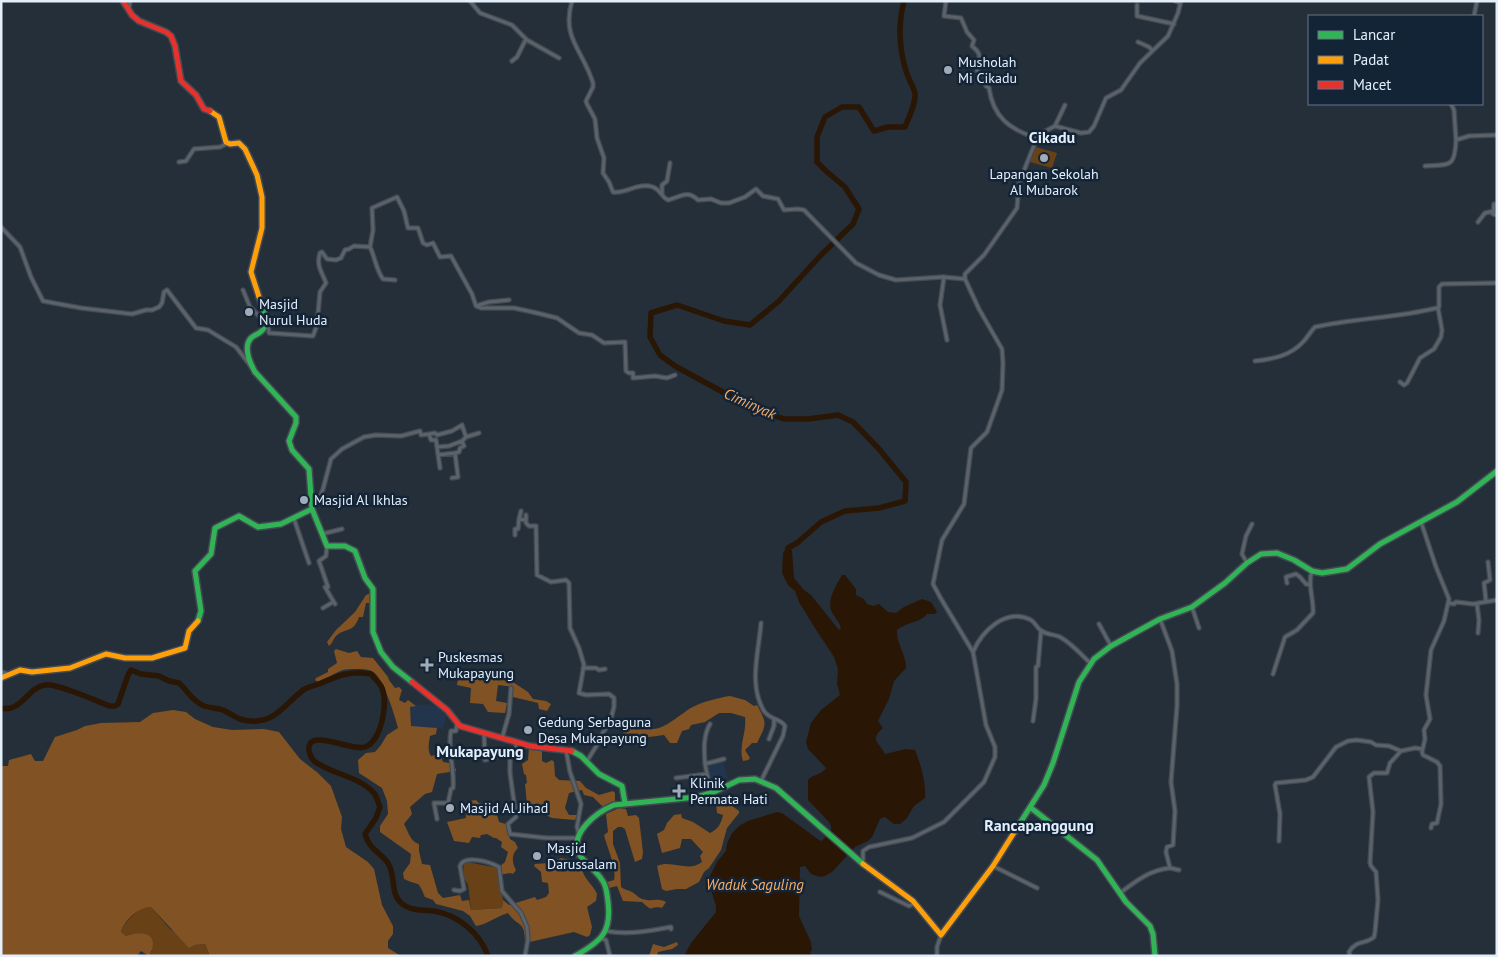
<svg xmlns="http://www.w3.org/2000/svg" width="1498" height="957" font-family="'PT Sans',sans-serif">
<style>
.built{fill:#22354c}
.green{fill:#684117}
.forest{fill:#815223}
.water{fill:#2a1605}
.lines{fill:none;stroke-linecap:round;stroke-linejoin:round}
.river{stroke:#2a1605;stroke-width:5.5}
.street-casing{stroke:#424a53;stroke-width:5.5}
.fast-casing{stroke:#424a53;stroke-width:8}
.slow-casing{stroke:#424a53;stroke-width:8}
.jam-casing{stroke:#424a53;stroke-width:8}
.street{stroke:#5b626a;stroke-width:3}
.fast{stroke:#30b455;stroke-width:5}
.slow{stroke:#ff9f0a;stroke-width:5}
.jam{stroke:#e5322d;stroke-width:5}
.poi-dot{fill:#a1acb8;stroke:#142437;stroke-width:2}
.labels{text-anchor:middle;stroke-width:5;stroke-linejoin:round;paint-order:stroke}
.poi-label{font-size:14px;fill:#e4effc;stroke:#142437;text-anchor:start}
.water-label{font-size:15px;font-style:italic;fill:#f8ad66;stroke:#142437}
.quarter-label{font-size:16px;font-weight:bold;fill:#e4effc;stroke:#142437}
</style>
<rect width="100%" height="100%" fill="#252f39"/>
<path class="built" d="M427 704 441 708 447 712 443 729 411 726 410 706Z
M723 761 728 779 712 784 707 766Z"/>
<path class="green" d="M1036 147 1057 153 1052 168 1030 162Z
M467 862 498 868 503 900 502 908 471 910 468 884C463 879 463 869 464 863Z
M145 906 151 907 170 929 194 945 205 944 210 956H149L152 951 131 934 126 936 121 932C124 923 136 911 145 906Z"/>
<path class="forest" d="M369 594 371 595V603H366L363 617H359C353 634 346 627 336 636 333 639 333 643 329 646L327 642 336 630 355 612 366 595Z
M336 649 349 653 357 651 361 657 373 658 388 677 389 680 395 688 399 687 402 690 399 700 405 703 408 700 416 706 410 707 411 726 437 728 436 734 430 736C429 742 427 750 431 756L440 754 443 762 449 763 456 769V771L437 774 432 792 425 794 410 807 412 814 404 824C409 833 410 841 419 844V851L422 864 430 865 438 893 443 898 460 895 462 901 469 900 471 910 502 908 503 900 509 905 535 897 537 900 546 897 549 893 548 883 542 882 541 872 534 866 535 864 550 863 561 858 580 862 582 865C581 877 593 884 597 894L596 901 587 907 592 927 590 935 587 937 574 932 525 943C525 919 518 928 508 913 497 916 486 925 476 926L470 916 463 911 436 904 433 900 425 897C417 878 420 887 404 879L403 873 410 863 411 854 380 832V826L388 814 387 801 382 788 359 773 358 760 366 753 375 752 381 745 387 735 398 728C395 716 383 677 373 672 368 668 349 669 343 670 334 673 327 679 319 682L315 680 316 678 328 672V669L337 663 334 651Z
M461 669 479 677 493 673 507 678 528 692 533 699 546 701 551 704 547 711 539 709 538 703 513 697V687L498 685 496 701 507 703 505 713 488 712 483 704 470 703 471 688 457 685 458 678 461 675Z
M730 696 745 700 754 706 757 705C768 725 766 724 757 743H752L745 750 750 758 748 760 743 761C738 747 747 732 745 717L731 713H719L705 722 691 725 689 729 682 731 677 743H670L664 735 649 737 641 736 638 746 622 740 625 725C634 723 647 732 659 728 670 724 680 715 689 709 701 702 717 698 730 696Z
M173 710 186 712 195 719 213 727 232 730 264 729 279 732 300 759 318 773 331 786 342 817 341 829 346 847 368 862 374 869 382 905 393 926V934L388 941V948L401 956H210L205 944 194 945 189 948 151 907C139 906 124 921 121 932L126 936C144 929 161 935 149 956L141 951 137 956H1V766H8L9 760 31 754 35 761H43L55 737 77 730 85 726 101 723 140 722 153 713Z
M529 748 542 750V761L546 763 552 760 554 762 555 776 559 780 580 781 586 788 599 795 613 791 615 793V801L603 807 593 797 584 795 582 790 569 793 565 808 569 815H577L575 820 552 818 542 813 540 805 517 809 516 804H522L524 806 527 804 525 784 527 783 526 775 524 774 522 764 528 760Z
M476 800 479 803 484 804 487 812 497 815 499 822 506 824 510 839 515 842 518 848C511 854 512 863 516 870L513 874 510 873 499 875 498 868 505 862 508 852 501 847 502 842 496 838H494L487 834 481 835 480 838 472 837 469 843 454 841 447 822 466 818V803L469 801Z
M717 801 728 803 739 811V813L727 828 721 850 709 868 704 872 699 882 686 889H677L666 891 662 889 657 866C672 859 688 873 702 862L700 856 703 852 691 839H682L680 848 662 853 657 834 664 830 667 823 674 815 681 814 682 818 693 822 710 833C718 829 721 824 723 815L717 813 716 803Z
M619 808 626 809 628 816 636 815 639 818 643 852 642 859 635 862 625 829 622 827H618L613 831V844L620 863 621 887C625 890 628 890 632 892 638 896 639 899 647 900 655 901 658 898 666 902L662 908C648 905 655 914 642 902L623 901 617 886 609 888 607 882 614 880C617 868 607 848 604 835L608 832 606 814Z
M677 942 678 945 672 949 658 952 657 956H649L653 944 664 947Z"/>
<path class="water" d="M788 547 792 551 794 578 804 590 811 595 839 630 841 628C839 621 833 616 831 610 827 599 837 584 842 575H845L856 589V595L864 599 867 604 873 606 879 604 888 612 896 613 904 607 922 599 931 602 937 612 935 614H927C920 623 906 622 897 630 896 643 906 654 906 668L894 681 889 699 878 721 883 728C869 740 879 742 885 754L906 749 915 750C921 765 926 782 925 798L914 806 907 818 900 824H894L885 817 880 819 872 837 868 841 855 847 832 872 825 876 820 877 811 874 805 866 800 867 799 916 811 942 812 950 810 952 812 956H684L691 943 716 912V906L708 880 717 862 726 851 727 843 732 833 739 826 748 821 777 812 782 813 819 840 822 841 831 831V826L829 822 808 800V780C813 774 822 775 826 768L808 749 806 742 811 723 821 710 840 695 837 684 838 669 834 657 813 625 799 602 795 591 788 585 782 573 783 553Z"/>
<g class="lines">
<path class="river" d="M787 554 788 548 797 543 821 522 845 511 879 508 905 501 906 482 879 449 853 422 838 415 808 419H784L752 408 675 366 660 355 650 337 651 313 677 305 724 321 750 325 779 301 821 255 853 224 859 209 845 187 826 171 817 162V137L825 117 842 107H859L874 131 888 127H905C909 117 916 104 915 93 913 86 908 78 906 71 899 48 898 24 904 1
M1 708C21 713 28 687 45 685 57 683 96 701 110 706H115L118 704 128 675 131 670 141 674 159 676 169 681 179 683C188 691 192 701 204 706 210 708 217 708 223 710 233 715 239 721 251 721 275 723 285 704 302 691 306 687 313 686 319 684 339 675 349 671 371 674 374 678 378 681 381 686 389 700 382 741 365 747 352 752 306 726 309 751 310 755 313 761 317 763 335 775 358 776 374 793 377 797 378 802 380 807L376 818 365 834C369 849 380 852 388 863 396 875 390 893 401 903 410 911 423 910 434 911 458 915 480 933 488 956"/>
<defs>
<path id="street" d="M470 1 480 13 512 25 527 40 559 58
M572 1C561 38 583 50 593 83V87L586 101 587 104 595 119 597 138 604 158 603 173 609 182 613 192C626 194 638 182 653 187 661 190 661 197 668 200 681 197 687 189 698 200L711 199 721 203H729L745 197 756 189 763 196 778 199 784 210 798 209 804 210 856 263 879 275 896 280 943 277 965 279
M946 1 944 16 961 18 967 32 974 40 972 46C983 55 979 58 977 71L985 76 986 86 989 88C993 117 1010 130 1037 138
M1175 1 1180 3
M1137 5V16L1174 24
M129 10 130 1
M1474 16 1477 1
M1138 42 1149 47 1152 50
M512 61 517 57 526 39
M1451 104 1454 110 1456 140
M1055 126 1065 105
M179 162 186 161 194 149 220 147 228 143
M1425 166C1449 164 1455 169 1456 140L1469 136 1497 135
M662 194V185L667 181 670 163
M1494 204 1493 214 1497 215
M1478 222 1485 213 1494 211
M1 227 20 247 31 277 43 301 81 308 132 314 146 310H152L159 307 162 303 164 292 167 290 196 328 208 330 236 347 253 369
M370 247C375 257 376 270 383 279L395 280
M944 277 940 305 947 340
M243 290 250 307 268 325 269 333 313 336 317 325 320 292 326 283C322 272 316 266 320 253L322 252 327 259 336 260 341 258 345 250 349 249 354 246 370 247 373 230 372 208 397 197 404 211 408 228H418L423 243 427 245 433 243 440 257 451 256 472 294 476 306 481 308H514L537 313 557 318 579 333 592 335 604 343 625 342 626 371 629 373H633V378L655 376 667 378 675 375
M476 306 489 302 509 300
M1255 361C1273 359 1290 356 1303 342 1307 338 1310 332 1315 327 1355 318 1396 318 1437 308L1439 307V287L1442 284 1497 283
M1400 382 1404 385 1407 383 1420 358 1434 349 1441 337 1442 330 1438 308
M429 434 435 433 437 435 452 431 462 425
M466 437 479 433
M437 447 449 446 462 441
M455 453 459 452 460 448 464 446 462 441 466 437 462 425
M438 455 455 453 458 477 452 478
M311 500 319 499 323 489 331 459 342 449 364 437 376 435 401 436 420 431 421 435 429 434 431 440H436L440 468
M526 515V523L529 526H536L537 575 551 582 566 580 569 583 570 628 579 648 584 665 579 693 586 695 609 694 614 698V707L610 722 602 734 597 745 587 761
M294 519 309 563
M519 519 521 511
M1421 522 1436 567 1449 599 1444 621 1431 650 1426 695 1430 719 1424 730 1425 739 1422 752 1423 755 1437 762 1440 766 1441 804 1437 823 1432 824 1431 828
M322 534 342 529
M515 535V529H518L519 519 525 520
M327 546 326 556 319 561 328 587H325L335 604
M1247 563 1242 554 1246 536 1252 524
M1287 583 1286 577 1296 574 1300 577 1306 584 1310 585
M1486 601 1484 583 1490 580 1488 562
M1449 603 1454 604 1456 602 1473 604 1497 600
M1477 604 1479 620 1478 633
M1192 607 1199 628
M323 608 333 602
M761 623C759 651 748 685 764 711 770 720 780 718 785 726L783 736 762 779
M1099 624 1111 646
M973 652C982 631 1006 607 1031 620 1036 623 1037 629 1042 631 1047 635 1054 634 1060 637 1071 643 1081 654 1090 663
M583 668H596L599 670 605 669
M1 672 9 674
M1273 674 1285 637 1297 630 1313 613C1314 599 1307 584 1312 571
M1033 721 1036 699V667L1038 666 1041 631
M484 734 485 760 510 753
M502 738 509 714 511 688
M769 739 774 726V719
M516 742V751L510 753V773L516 817 508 824 510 834 547 838H578
M566 750 570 772 581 804 577 827 579 834
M705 764C704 750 703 736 710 724
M676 778 707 774
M711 793 705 764 724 759
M437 819 434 803H448L451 789 453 788C455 770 447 749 451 731H456L457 723
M1279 841 1280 814 1275 785 1276 783 1306 780 1313 777 1336 747 1348 741 1357 740 1371 742 1376 745 1389 746 1401 751
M861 863 863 860V851L869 847 912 838 944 822 984 782 995 757V747L986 725 973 652 940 597 933 584 942 540 964 504 971 448 987 432 1002 390 1003 363 1002 349 979 309 965 279V274L984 255 1017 208 1019 183 1037 138 1042 133 1055 126 1081 133 1089 132 1094 126 1106 98 1121 90 1140 63 1168 36 1178 13 1181 1
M993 866 1037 888
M1170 868 1179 870
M454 890 460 891 464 889 460 866C464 854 490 862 499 867L502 891 521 913 527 927 528 939 525 956
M880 892 909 906 915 903
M1120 893C1136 881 1150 870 1170 868L1166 852 1167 847 1173 845 1175 811 1171 782 1177 706V684L1172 651 1160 619
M606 931C628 935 650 931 671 927V929
M602 939 606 940 610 956
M937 956V947L941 935
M1350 956 1349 952C1357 939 1365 945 1374 937L1375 932 1378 900 1376 872 1371 866 1370 863 1373 812 1369 777 1374 773H1387L1390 763 1401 751 1415 748 1422 749"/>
<path id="fast" d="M259 297C262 306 268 319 264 328 261 334 255 334 251 338 243 347 250 363 255 372L296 417V423L289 441 292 450 309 469 312 509 327 546H345L355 551 365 578 373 589V632L381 652 393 667 412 682
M198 621 201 611 195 571 211 554 215 528 239 516 258 527 281 524 312 509
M572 751 581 756 599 774 622 786 625 803
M1030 807 1097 860 1126 902 1150 926 1153 934 1155 956
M1015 831 1044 785 1053 763 1079 682 1094 659 1111 646 1160 619 1192 607 1225 583 1247 563 1261 554 1277 553 1294 560 1312 571 1322 573 1347 569 1380 544 1457 502 1497 471
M575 956C600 942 612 933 608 902 607 895 607 886 602 880 596 870 585 864 579 854 569 833 597 812 614 805L697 797 714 792 739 780 755 779 776 788 863 864"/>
<path id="slow" d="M210 111 219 117 226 142 230 144 239 143 245 149 257 175 262 197V228L251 272 259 297
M1 678 20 670 32 672 70 668 106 654 125 658H152L185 648 189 631 198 621
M863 864 913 901 941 935 993 866 1015 831"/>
<path id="jam" d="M123 1 132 15 139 21 166 32 171 36 175 46 181 81 196 95 204 109 210 111
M412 682 447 710 460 726 530 746 572 751"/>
</defs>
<use href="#street" class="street-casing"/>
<use href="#fast" class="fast-casing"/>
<use href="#slow" class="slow-casing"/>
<use href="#jam" class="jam-casing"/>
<use href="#street" class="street"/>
<use href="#fast" class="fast"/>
<use href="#slow" class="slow"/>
<use href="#jam" class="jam"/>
</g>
<g class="poi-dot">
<circle cx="948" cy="70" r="5"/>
<circle cx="1044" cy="158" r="5"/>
<circle cx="249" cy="312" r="5"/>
<circle cx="304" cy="500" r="5"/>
<path d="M424.5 657.5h5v5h5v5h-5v5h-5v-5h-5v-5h5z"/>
<circle cx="528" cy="730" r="5"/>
<path d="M676.5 783.5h5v5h5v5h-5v5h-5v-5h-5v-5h5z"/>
<circle cx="450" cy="808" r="5"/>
<circle cx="537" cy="856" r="5"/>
</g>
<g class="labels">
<g class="poi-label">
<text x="958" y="67">Musholah<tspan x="958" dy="16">Mi Cikadu</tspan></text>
<text x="1044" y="179" text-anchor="middle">Lapangan Sekolah<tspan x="1044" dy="16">Al Mubarok</tspan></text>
<text x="259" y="309">Masjid<tspan x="259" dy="16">Nurul Huda</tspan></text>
<text x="314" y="505">Masjid Al Ikhlas</text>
<text x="438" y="662">Puskesmas<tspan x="438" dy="16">Mukapayung</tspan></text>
<text x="538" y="727">Gedung Serbaguna<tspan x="538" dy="16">Desa Mukapayung</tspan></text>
<text x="690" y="788">Klinik<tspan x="690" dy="16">Permata Hati</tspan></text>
<text x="460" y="813">Masjid Al Jihad</text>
<text x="547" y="853">Masjid<tspan x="547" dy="16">Darussalam</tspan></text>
</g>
<g class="water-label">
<text transform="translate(750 404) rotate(24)" y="5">Ciminyak</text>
<text x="755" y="890">Waduk Saguling</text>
</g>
<g class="quarter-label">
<text x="1052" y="143">Cikadu</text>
<text x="480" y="757">Mukapayung</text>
<text x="1039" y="831">Rancapanggung</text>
</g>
</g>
<rect width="1498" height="957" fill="none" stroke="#e4effc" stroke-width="5"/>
<rect x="1308" y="15" width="175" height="90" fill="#142437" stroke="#677586"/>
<rect x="1318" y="31" width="25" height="8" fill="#30b455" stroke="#677586"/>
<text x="1353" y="40" font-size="15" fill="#e4effc">Lancar</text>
<rect x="1318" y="56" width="25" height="8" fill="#ff9f0a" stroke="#677586"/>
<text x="1353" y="65" font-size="15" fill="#e4effc">Padat</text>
<rect x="1318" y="81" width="25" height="8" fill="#e5322d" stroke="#677586"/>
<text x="1353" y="90" font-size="15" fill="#e4effc">Macet</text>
</svg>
